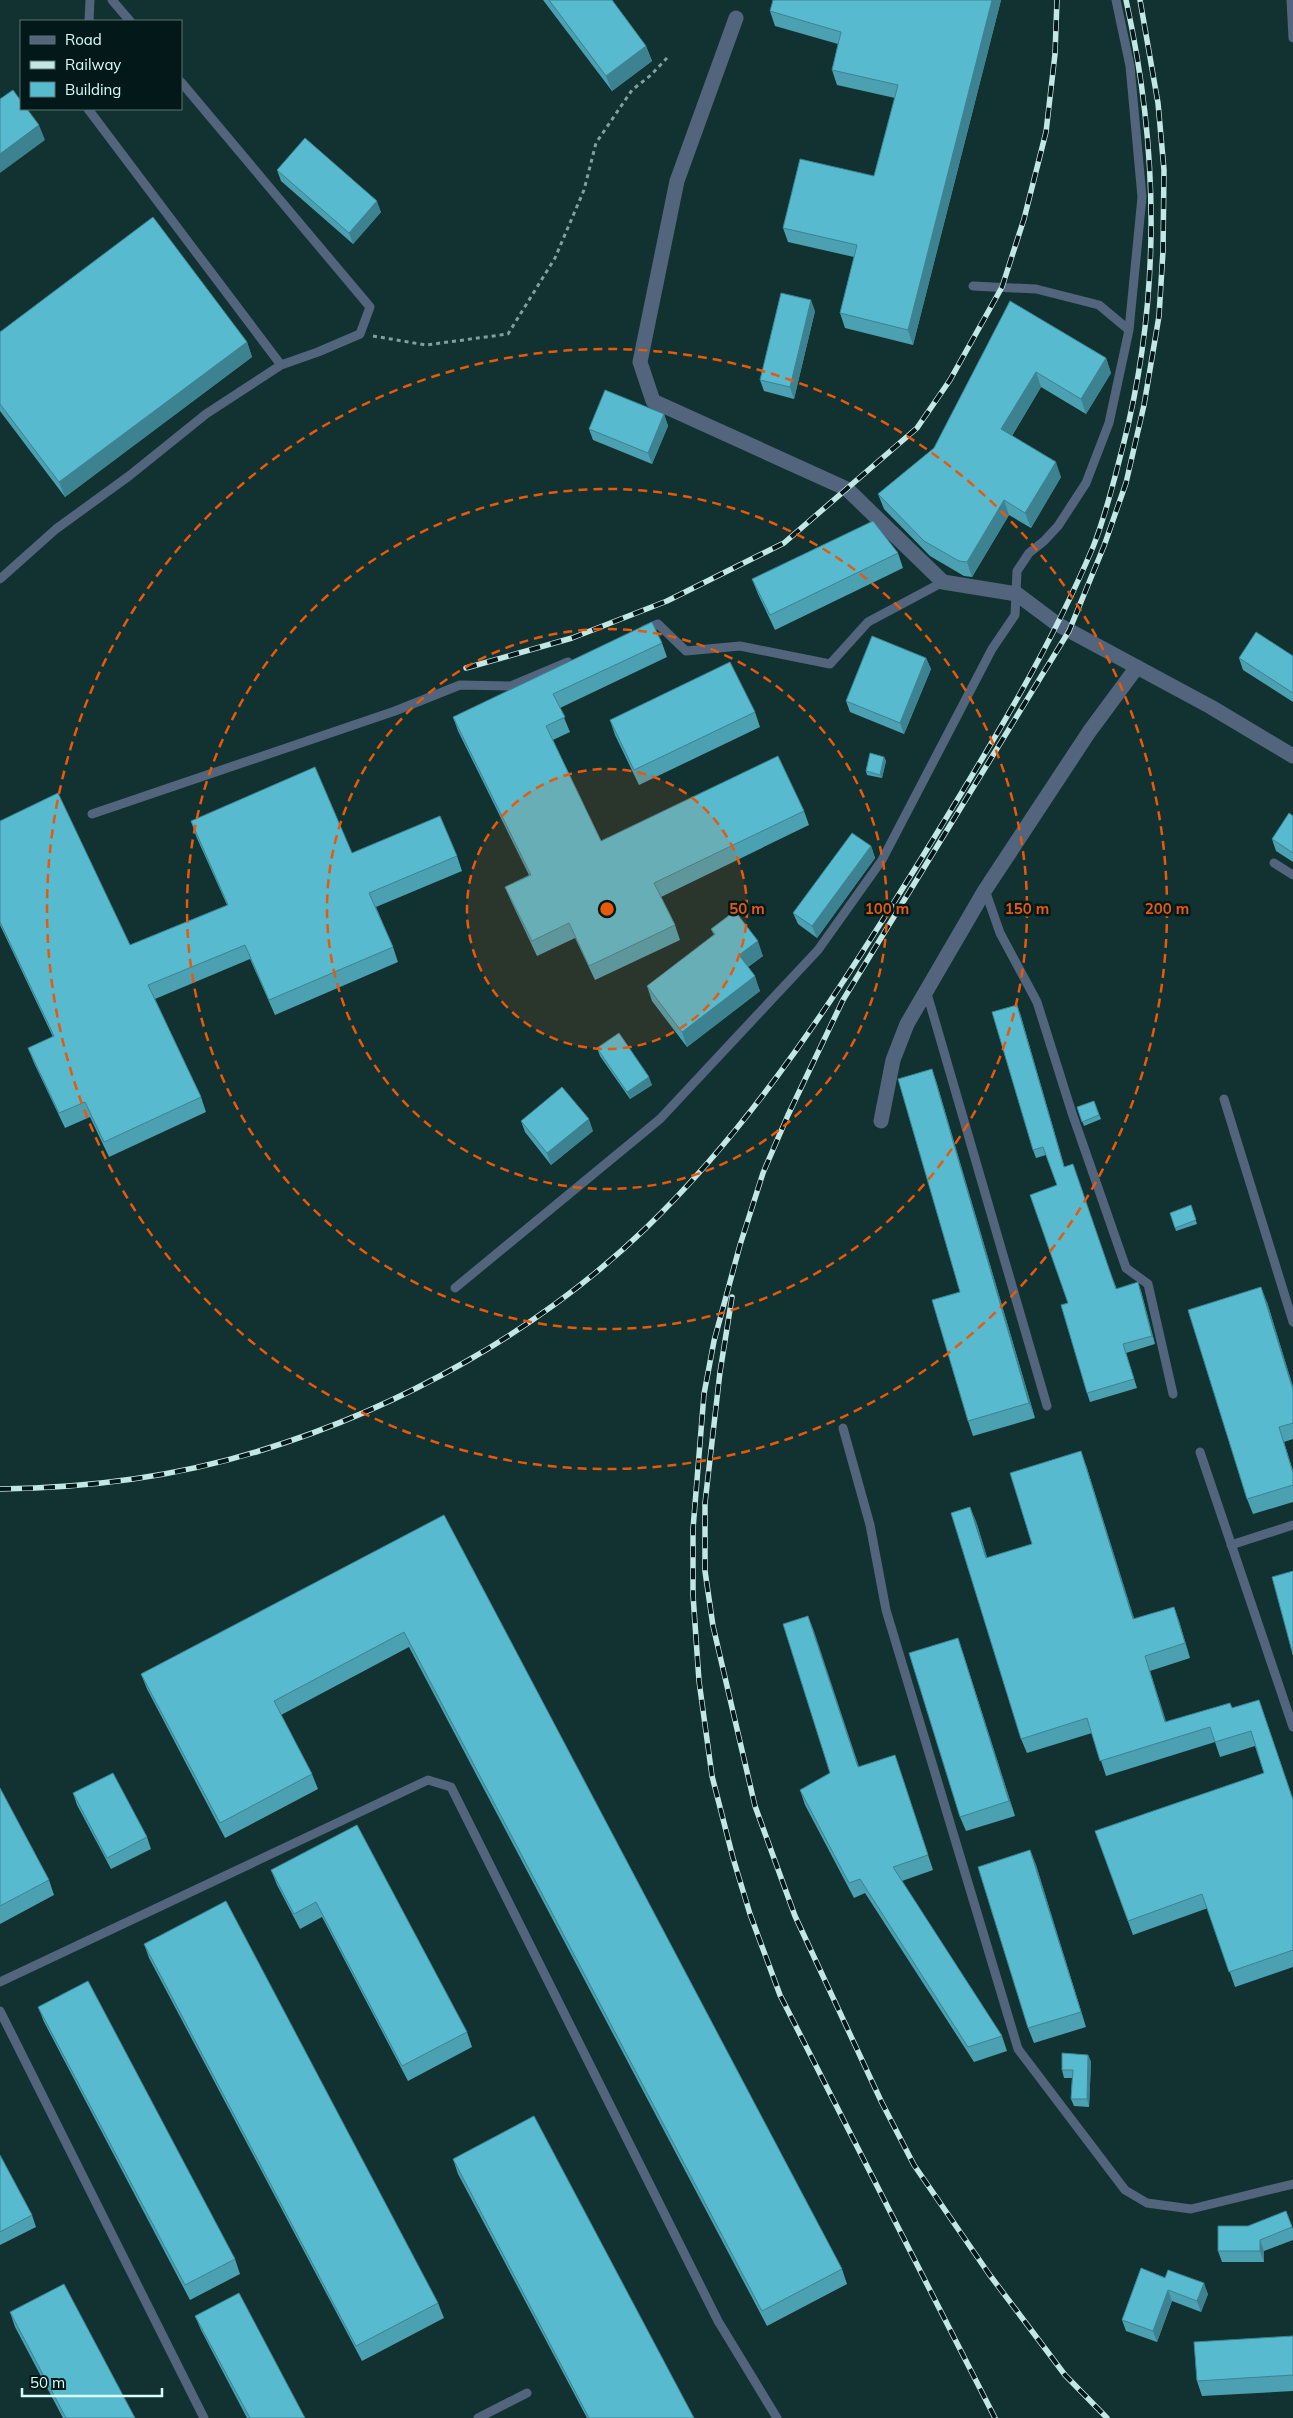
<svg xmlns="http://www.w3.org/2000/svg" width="1293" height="2418" font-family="Mulish,sans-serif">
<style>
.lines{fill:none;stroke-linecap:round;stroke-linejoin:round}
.path{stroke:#7ea1a0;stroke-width:3;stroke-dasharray:4 4;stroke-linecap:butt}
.lane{stroke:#52657c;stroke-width:9}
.street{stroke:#52657c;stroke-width:15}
.rail-casing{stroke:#c3e7e5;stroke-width:5.5}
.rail{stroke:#031818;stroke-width:4;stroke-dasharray:11;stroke-linecap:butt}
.wall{fill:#4ba0b1}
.shaded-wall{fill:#3d8290}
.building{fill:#57bace;stroke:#3d8290}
.ring{fill:none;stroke:#e8590c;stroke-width:2.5;stroke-dasharray:9 6}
.centre{fill:#e8590c;stroke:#031818;stroke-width:2.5}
.ring-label{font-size:15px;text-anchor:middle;font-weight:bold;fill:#e8590c;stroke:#031818;stroke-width:5;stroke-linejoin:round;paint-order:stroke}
</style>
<rect width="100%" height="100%" fill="#113231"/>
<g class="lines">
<path class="path" d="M373 336 426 345 508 334 555 258 584 190 596 143 632 90 651 75 667 58"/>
<path class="lane" d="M112 0 130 21
M1116 0 1130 66 1142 197 1129 330
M1291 0 1293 38
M89 21 90 0
M88 109 281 365
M0 579 56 529 129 476 206 414 281 365 318 352 360 334 370 307 181 82
M644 630 658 624 686 651 740 646 830 664 868 622 943 582
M92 814 395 711 460 685 511 686 568 662
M1274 863 1293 875
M985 890 1000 933 1037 1002 1072 1113 1126 1268 1148 1284 1173 1394
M926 990 1047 1406
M1224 1099 1293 1322
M455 1288 660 1119 818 950 882 860 992 649 1015 615 1017 571 1029 553 1044 541 1058 526 1086 483 1109 423 1129 330 1099 305 1036 289 973 286
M843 1428 870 1525 886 1610 1018 2049 1125 2190 1147 2203 1191 2209 1293 2184
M1200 1452 1293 1727
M1231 1545 1293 1525
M0 1982 428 1780 451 1787 718 2321 777 2418
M0 2011 204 2418
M478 2418 527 2393"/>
<path class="street" d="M736 18 677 181 640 362 653 401 847 489 943 582 1017 594 1057 624 1211 707 1293 756
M881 1121 893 1060 907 1024 985 890 1089 732 1137 667"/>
<defs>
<path id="rail" d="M466 668 572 638 667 601 784 543 917 428 950 380 1002 287 1024 219 1046 132 1055 54 1057 0
M732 1297 720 1372 705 1503V1571L713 1626 755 1806 795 1916 882 2103 914 2165 989 2274 1065 2375 1107 2418
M0 1489C87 1488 175 1477 259 1451 400 1408 539 1331 646 1228 757 1121 840 989 921 859 983 758 1047 656 1093 547 1106 515 1114 480 1123 446 1161 298 1159 149 1126 0
M995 2418 780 1995 750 1914 733 1858 712 1776 699 1681 693 1595V1529L704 1394 714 1341 740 1245 763 1173 788 1115 843 1000 1069 631 1104 546 1126 483 1144 405 1159 316 1163 251 1164 170 1158 103 1140 0"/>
</defs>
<use href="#rail" class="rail-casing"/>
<use href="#rail" class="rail"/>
</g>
<path class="wall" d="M543 0H612L646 46 652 61 612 91Z
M1001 0 913 345 845 328 840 313 854 257 788 242 783 228 874 176 895 98 837 85 832 70 838 44 775 26 770 11Z
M277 170 381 212 353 244 281 181Z
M1010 301 1106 358 1111 373 1086 414 1041 387 1012 436 1061 477 1031 528 1009 515 972 577 964 576 930 556 884 509 878 494 934 448Z
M815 311 794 399 764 391 760 380Z
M0 332 247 342 252 357 65 497 0 411Z
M664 414 668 426 652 464 593 440 589 429Z
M898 553 903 568 775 630 758 594 752 579Z
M662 643 667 657 560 708 570 732 553 740 601 841 804 811 809 825 661 897 675 925 680 940 595 980 575 938 537 956 511 901 505 887 529 875 458 731 453 717Z
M1293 656V702L1243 670 1239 658Z
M926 658 931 669 904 734 850 712 846 701Z
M755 712 760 727 639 785 615 735 610 720Z
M884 757 886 761 882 778 867 775 866 771Z
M1293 816V862L1276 851 1272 839Z
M0 821 130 945 227 905 196 836 191 821 352 853 457 856 462 871 376 907 393 947 398 962 275 1015 250 959 155 999 201 1097 206 1112 109 1157 90 1117 65 1128 34 1063 28 1048 53 1037 0 925Z
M871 846 875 858 817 938 798 924 793 913Z
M711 929 763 956 748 967 760 991 687 1047 652 1001 647 986 714 935Z
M1020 1013 1064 1166 1117 1289 1141 1291 1155 1344 1126 1353 1137 1388 1090 1402 1087 1393 1068 1303 1057 1185 1046 1155 1036 1158 1033 1150Z
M597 1048 652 1085 630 1099 600 1056Z
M932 1069 937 1084 1035 1418 973 1436 968 1421 960 1292Z
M1094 1101 1101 1119 1084 1126 1077 1107Z
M521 1121 593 1131 551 1165 525 1132Z
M1191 1205 1197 1224 1176 1231 1170 1213Z
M1267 1302 1293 1387V1439L1284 1442 1293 1471V1502L1253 1514 1247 1499Z
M1086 1465 1134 1619 1174 1607 1179 1621 1190 1658 1150 1671 1166 1722 1232 1708 1259 1700 1293 1799V1967L1235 1987 1208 1908 1133 1935 1095 1831 1264 1773 1255 1746 1220 1757 1215 1742 1106 1776 1092 1733 1027 1753 1021 1739 976 1521 987 1558 1032 1544Z
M444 1515 842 2269 847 2284 767 2326 409 1647 281 1715 312 1774 318 1789 225 1838 147 1689 141 1674Z
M808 1616 859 1767 900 1770 933 1870 902 1881 1002 2036 1007 2051 974 2062 865 1893 854 1898 805 1805 800 1790 830 1773Z
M963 1653 1015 1816 966 1831 960 1817Z
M0 1788 49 1880 54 1895 0 1924Z
M73 1793 147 1837 151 1849 111 1869 77 1805Z
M357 1825 467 2032 472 2047 408 2081 322 1917 300 1929 277 1885 271 1870Z
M1030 1850 1036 1865 1086 2027 1034 2043 1028 2028Z
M144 1944 438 2303 444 2318 362 2361 149 1958Z
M38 2007 235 2259 240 2274 190 2300 44 2022Z
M1088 2055 1091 2062 1089 2107 1074 2106 1071 2099 1072 2078H1064L1062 2070Z
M0 2155 32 2215 36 2227 0 2245Z
M453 2159 694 2418H587L458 2174Z
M1286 2211 1293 2229V2240L1264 2251V2262H1222L1218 2251 1248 2226Z
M1141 2268 1208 2294 1201 2312 1172 2301 1157 2342 1126 2331 1122 2320Z
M10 2312 135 2418H63L15 2327Z
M195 2316 305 2418H247L201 2330Z
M1293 2336V2391L1202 2396 1197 2381Z"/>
<path class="shaded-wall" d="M992 0H1001L913 345 908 330Z
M646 46 652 61 612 91 606 76Z
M39 125 45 140 0 173V154Z
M377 201 381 212 353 244 349 233Z
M811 300 815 311 794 399 790 387Z
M247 342 252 357 65 497 59 482Z
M1106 358 1111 373 1086 414 1081 399Z
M1036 372 1041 387 1007 444 1001 429Z
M664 414 668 426 652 464 648 453Z
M1056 462 1061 477 1031 528 1025 513Z
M1004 500 1009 515 972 577 967 562Z
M926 658 931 669 904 734 900 723Z
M884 757 886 761 882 778 880 775Z
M871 846 875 858 817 938 812 926Z
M758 941 763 956 744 970 739 955Z
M755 976 760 991 687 1047 682 1032Z
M1017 1005 1020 1013 1067 1175 1064 1167Z
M932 1069 937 1084 1035 1418 1029 1403Z
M649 1077 652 1085 630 1099 627 1092Z
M589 1119 593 1131 551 1165 547 1153Z
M1138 1282 1141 1291 1155 1344 1152 1336Z
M1261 1287 1267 1302 1293 1387V1390Z
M1279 1427 1284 1442 1293 1471V1473Z
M1081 1451 1086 1465 1139 1634 1133 1619Z
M970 1507 976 1521 992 1573 986 1558Z
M1174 1607 1179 1621 1190 1658 1185 1643Z
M808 1616 814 1631 864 1782 858 1767Z
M958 1638 963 1653 1015 1816 1009 1801Z
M1145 1656 1150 1671 1171 1737 1165 1722Z
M1030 1850 1036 1865 1086 2027 1081 2012Z
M1088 2055 1091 2062 1089 2107 1087 2099Z
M1260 2240 1264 2251V2262L1260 2251Z
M1204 2283 1208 2294 1201 2312 1197 2301Z
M1168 2290 1172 2301 1157 2342 1153 2331Z"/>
<path class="building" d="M549 0H612L646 46 606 76Z
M773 0H992L908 330 840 313 857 245 783 228 800 159 874 176 898 85 832 70 841 32 770 11Z
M13 90 21 101V109H27L39 125 0 154V99Z
M305 138 377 201 349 233 277 170Z
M153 217 247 342 59 482 0 404V332Z
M781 293 811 300 790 387 760 380Z
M1010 301 1106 358 1081 399 1036 372 1001 429 1056 462 1025 513 1004 500 967 562 959 561 924 541 878 494 934 448Z
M605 390 664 414 648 453 589 429Z
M873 521 898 553 770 615 752 579Z
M652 622 662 643 553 694 565 717 546 726 601 841 778 756 804 811 654 883 675 925 589 966 569 923 532 941 505 887 531 875 453 717Z
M1256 632 1293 656V693L1239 658Z
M872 636 926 658 900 723 846 701Z
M730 662 755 712 634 770 610 720Z
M870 753 884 757 880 775 866 771Z
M315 767 352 853 440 816 457 856 369 893 393 947 269 1000 245 945 148 985 201 1097 104 1142 85 1102 59 1113 28 1048 54 1036 0 922V821L58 793 130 945 228 905 191 821Z
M1289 813 1293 816V853L1272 839Z
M852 833 871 846 812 926 793 913Z
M735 911 758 941 739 955 755 976 682 1032 647 986 715 934 711 929Z
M1017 1005 1064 1167 1073 1164 1116 1289 1138 1282 1152 1336 1123 1344 1134 1379 1087 1393 1061 1305 1068 1303 1030 1195 1057 1185 1043 1147 1033 1150 992 1012Z
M619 1033 649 1077 627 1092 597 1048Z
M932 1069 1029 1403 968 1421 932 1300 960 1292 898 1079Z
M562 1087 589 1119 547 1153 521 1121Z
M1094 1101 1099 1115 1082 1122 1077 1107Z
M1191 1205 1196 1220 1175 1228 1170 1213Z
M1261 1287 1293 1390V1423L1279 1427 1293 1473V1485L1247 1499 1188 1310Z
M1081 1451 1133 1619 1174 1607 1185 1643 1145 1656 1165 1722 1230 1703 1232 1708 1259 1700 1293 1800V1950L1229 1972 1202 1894 1128 1921 1095 1831 1264 1773 1251 1731 1215 1742 1210 1727 1100 1761 1087 1718 1021 1739 951 1513 970 1507 986 1558 1032 1544 1010 1473Z
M444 1515 842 2269 762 2311 404 1632 274 1701 312 1774 220 1823 141 1674Z
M1293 1571V1655L1272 1577Z
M808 1616 858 1767 895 1755 928 1855 893 1867 1002 2036 968 2047 860 1879 849 1883 800 1790 830 1773 783 1624Z
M958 1638 1009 1801 960 1817 909 1653Z
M113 1773 147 1837 107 1858 73 1793Z
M0 1788 49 1880 0 1906Z
M357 1825 467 2032 402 2066 316 1902 294 1914 271 1870Z
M1030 1850 1081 2012 1028 2028 978 1867Z
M226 1901 438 2303 356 2346 144 1944Z
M88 1981 235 2259 185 2285 38 2007Z
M1062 2053 1088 2055 1087 2099H1071L1073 2070H1062Z
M534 2116 694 2418H589L453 2159Z
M0 2155 32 2215 0 2232Z
M1286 2211 1292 2227 1260 2240V2251H1218V2226H1248Z
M1141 2268 1165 2278 1168 2270 1204 2283 1197 2301 1168 2290 1153 2331 1122 2320Z
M64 2284 135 2418H66L10 2312Z
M239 2293 305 2418H250L195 2316Z
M1293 2336V2375L1197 2381 1194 2342Z"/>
<circle cx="607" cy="909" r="140" fill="#e8590c" fill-opacity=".12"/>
<g class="ring">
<circle cx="607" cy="909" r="140"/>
<circle cx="607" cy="909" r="280"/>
<circle cx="607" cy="909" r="420"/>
<circle cx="607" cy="909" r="560"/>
</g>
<circle cx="607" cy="909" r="8" class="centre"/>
<g class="ring-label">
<text x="747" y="914">50 m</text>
<text x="887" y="914">100 m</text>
<text x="1027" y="914">150 m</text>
<text x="1167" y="914">200 m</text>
</g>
<rect x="20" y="20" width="162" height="90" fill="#031818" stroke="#587473"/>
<rect x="30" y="36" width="25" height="8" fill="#52657c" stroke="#587473"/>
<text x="65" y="45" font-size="15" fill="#d8fdfb">Road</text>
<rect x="30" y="61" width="25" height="8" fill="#c3e7e5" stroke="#587473"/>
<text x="65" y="70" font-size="15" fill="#d8fdfb">Railway</text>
<rect x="30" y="82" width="25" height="15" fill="#57bace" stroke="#587473"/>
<text x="65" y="95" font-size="15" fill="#d8fdfb">Building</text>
<path d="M22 2388v8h140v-8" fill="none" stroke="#d8fdfb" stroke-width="2.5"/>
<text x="30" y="2388" font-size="15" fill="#d8fdfb" stroke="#031818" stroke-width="4" paint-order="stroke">50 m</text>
</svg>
